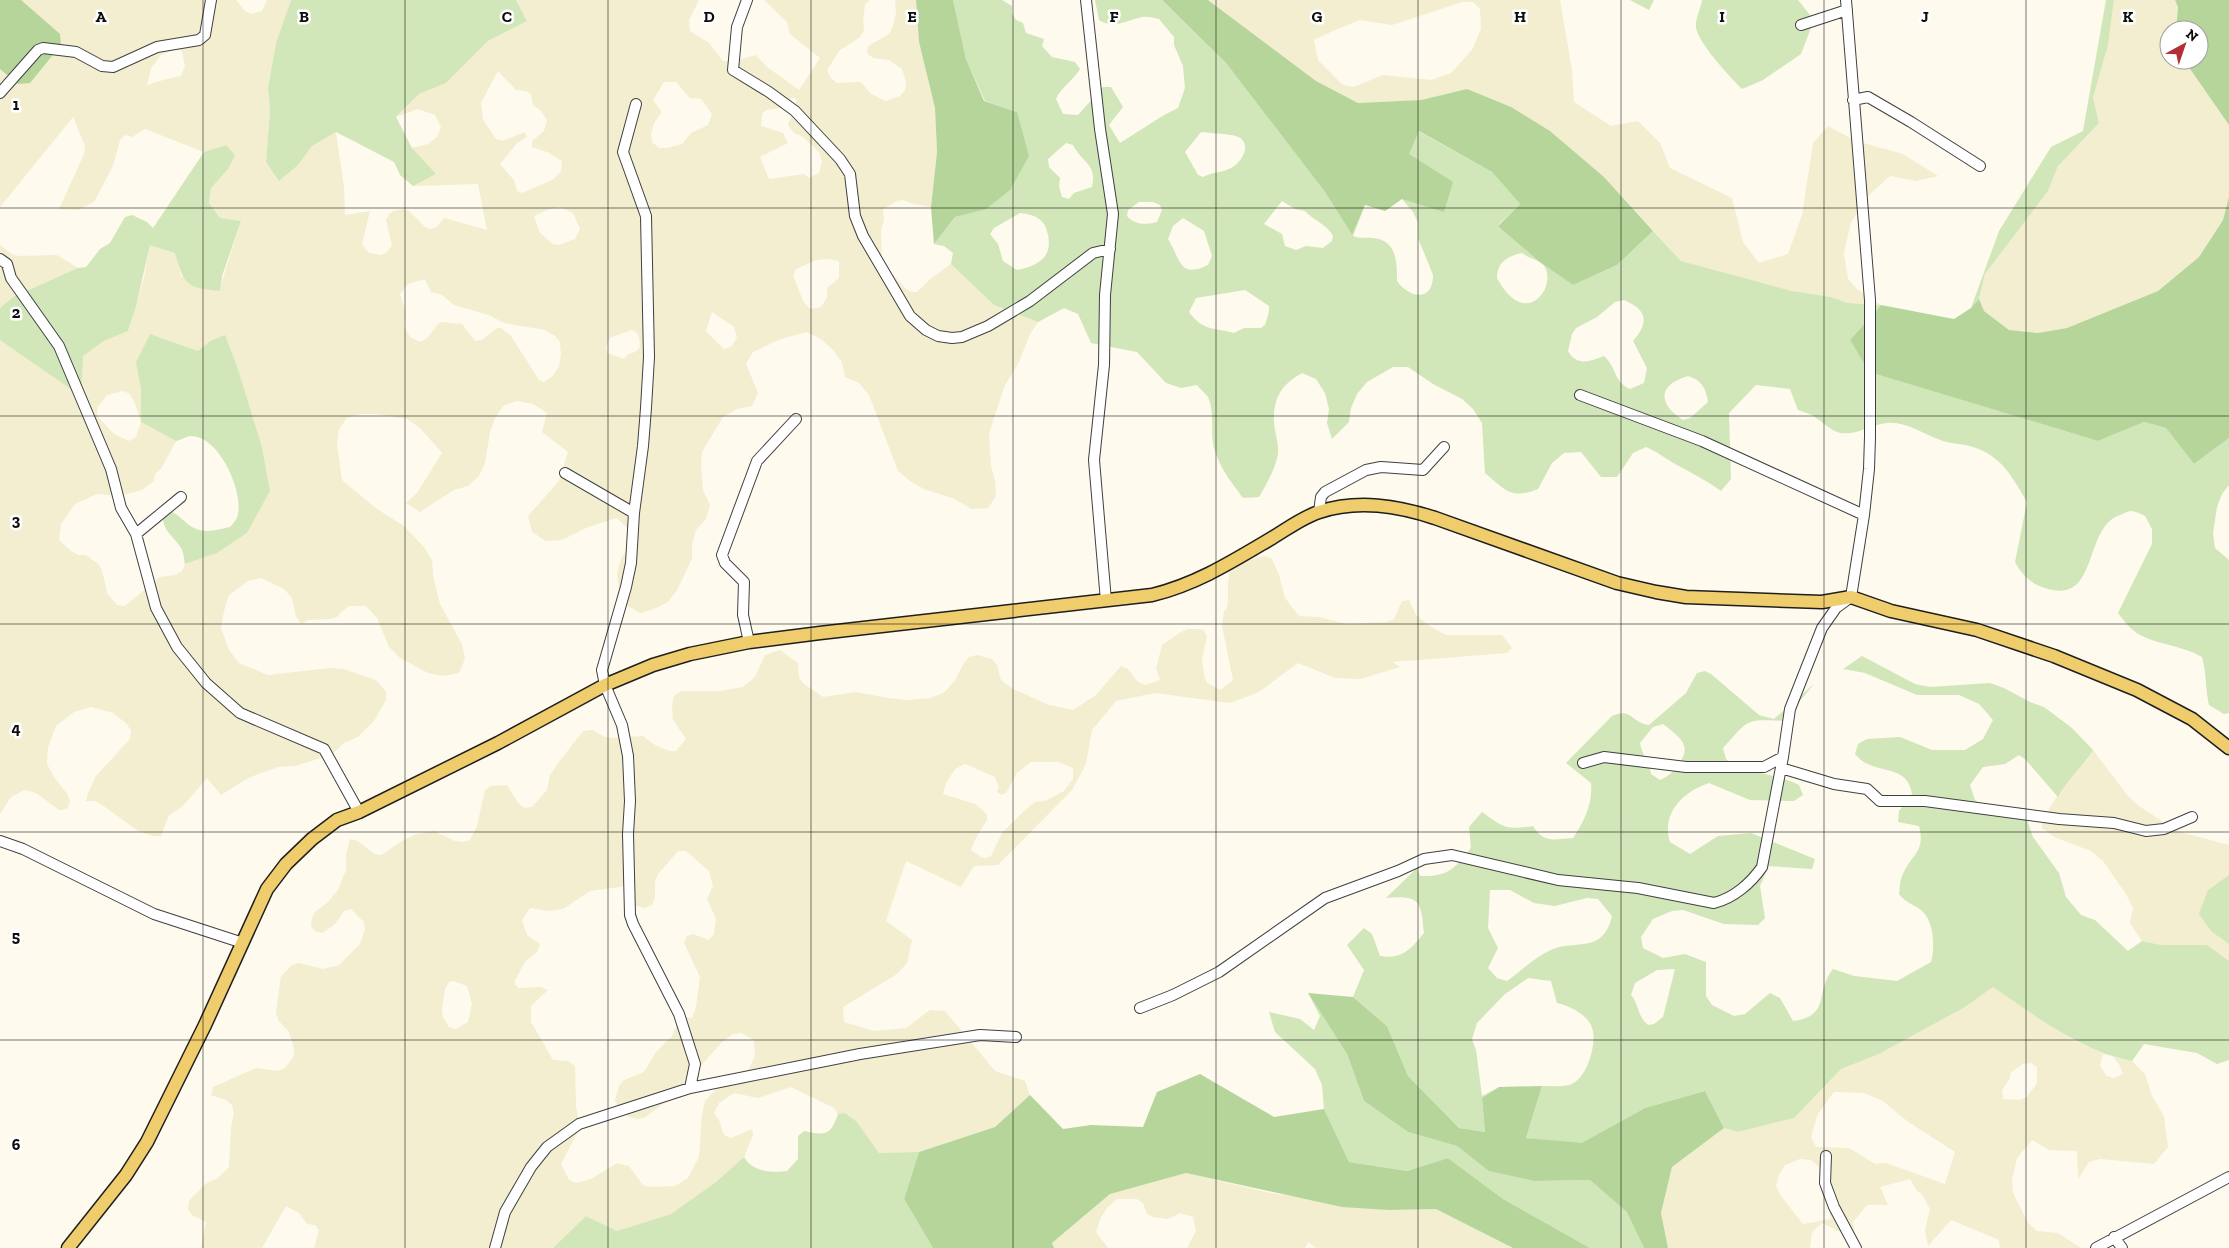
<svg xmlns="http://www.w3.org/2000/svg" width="2229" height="1248" font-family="'Zilla Slab',serif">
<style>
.farmland{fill:#f2eecf;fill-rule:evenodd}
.green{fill:#d1e6b9;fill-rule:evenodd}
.forest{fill:#b5d59a}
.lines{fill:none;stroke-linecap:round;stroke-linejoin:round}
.minor-casing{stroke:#404040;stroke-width:12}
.major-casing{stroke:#1e1e1e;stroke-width:15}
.minor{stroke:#fff;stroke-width:10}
.major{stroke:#efcd6c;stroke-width:12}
.grid{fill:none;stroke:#0d0d0d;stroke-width:1;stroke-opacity:0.55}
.grid-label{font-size:16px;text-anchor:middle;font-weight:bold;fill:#0d0d0d;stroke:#fff;stroke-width:5;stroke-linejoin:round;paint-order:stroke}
</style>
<rect width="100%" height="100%" fill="#fefaed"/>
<path class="farmland" d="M0 0H236L245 11 251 14 262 11 267 0H291L276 43 268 88 270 110 266 162 280 180 298 165 312 146 336 132 344 187 345 215 370 211 362 244 369 253 380 255 386 253 392 246 386 220 389 214 393 211 404 209 409 211 426 228 432 229 437 227 444 218 487 230 478 184 413 186 435 174 412 148 428 144 437 137 441 127 435 115 418 109 396 117 419 94 446 83 488 41 527 21 516 0H699L689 20 690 31 709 43 723 61H734L756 55 767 67 799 90 820 58 790 34 787 22 764 0H870L865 5 863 20 864 31 860 37 840 50 827 70 831 78 837 83 861 82 871 94 886 101 900 96 905 90 906 82 902 69 889 60 873 58 867 53 868 46 888 35 892 29 896 14 895 0H916L919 42 935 108 937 152 931 207 913 204 903 200 897 201 883 209 884 220 881 230 882 263 906 289 912 292H917L929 280 951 264 994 305 1038 322 1030 334 1019 362 1004 387 989 434 991 466 995 481 996 496 988 508 971 509 955 499 924 489 910 481 898 471 869 395 859 383 845 377 842 362 833 350 821 339 807 332 781 339 753 352 746 364 758 393 752 406 737 409 723 417 702 452 701 467 703 490 710 505 706 519 696 530 692 544V559L677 590 668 602 654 609 640 613 626 605 619 590 617 574 621 559 629 547 628 529 617 518 588 527 562 540 546 541 532 532 528 516 559 481 568 452 542 432 547 413 533 404 517 401 503 406 495 418 490 432 485 463 479 476 468 486 454 490 420 512 406 503 417 493 442 453 420 428 407 419 376 414H361L347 418 339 429 337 445 342 480 377 509 404 526 424 547 432 560 433 575 440 604 462 644 465 659 459 673 443 676 428 673 400 658 389 647 377 618 366 606H349L338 615 339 616 331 619 308 620 301 624 296 616 292 598 284 589 261 578 248 581 229 595 224 611 221 628 229 650 239 663 268 675 330 668 343 669 376 680 386 692V700L374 721 358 737 344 743 331 755 295 766 278 767 248 778 221 795 207 778 182 807 169 815 161 836H153L138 831 101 804 94 801H86L88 793 96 776 130 739 131 731 127 724 113 713 91 707 74 712 56 726 48 747 47 764 54 777 68 795 70 802 67 809 59 810 36 793 24 790 11 797 0 814V340L23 355 83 356 104 341 128 331 144 278 150 244 175 253 181 276 219 291 241 221 220 218 209 203 211 188 228 169 226 145 204 152 145 129 132 137 125 135 120 140 113 166 94 202 78 210 59 209 84 154 85 146 73 117 0 207ZM177 49 182 51 185 66 181 76 155 82 147 86 151 68 161 55ZM498 71 516 90 526 91 531 94 533 105 541 111 547 120 544 131 532 141V147L547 152 562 161 561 171 554 179 522 193 517 191 514 180 500 164 517 143 527 137 525 132 502 141 496 139 483 120 481 103ZM664 82H676L690 98 701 99 712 114 708 125 691 133 682 144 667 148H659L652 142 651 135 654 123 662 112 653 100ZM793 97 797 100 788 125 794 133 803 137 819 152 822 162 819 173 809 178 804 174 769 179 760 157 788 143 783 133 761 126 762 114 766 110 781 108ZM560 207 573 213 580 229 575 239 559 245 553 244 540 233 534 216 549 209ZM828 259 839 261V278L827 288V298L821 307 810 309 803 301 793 275 796 269 816 260ZM425 279 431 292 442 295 454 305 489 315 504 323 545 330 555 336 560 342 561 355 559 366 553 376 544 382 539 380 511 336 501 328H497L482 340 475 341 462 324 442 322 438 324 428 337 421 342 410 337 404 326 406 313 400 294 408 284ZM712 312 734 327 737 338 731 347 724 349 706 331ZM631 330 636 332 639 337 640 347 637 351 627 355 624 359 607 353 606 347 610 338ZM150 334 198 351 210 341 225 336 237 366 262 447 270 491 247 533 217 553 185 564 182 571 175 575 160 577 125 606 117 605 107 593 102 570 98 564 86 555H78L71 551 59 540 61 524 75 504 97 494 119 496 142 490 154 481 155 474 161 469 176 441 141 422V390L136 362ZM123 391 130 394 134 401 141 422 136 437 129 441 114 434 98 417 97 408 107 395Z
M1208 0H1560L1572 70 1574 102 1611 126 1638 121 1660 143 1670 168 1732 198 1743 242 1759 263 1788 254 1802 215 1813 143 1828 126 1856 141 1903 154 1938 176 1916 181 1890 176 1870 194 1851 222 1844 253 1848 279 1857 289 1881 305 1848 303 1831 297 1792 291 1681 261 1604 177 1550 131 1467 89 1421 100 1358 103 1316 81ZM1462 2H1473L1480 9 1481 29 1472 50 1451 73 1431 80 1383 75 1354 87 1343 85 1318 60 1314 40 1335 30 1360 20 1392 25Z
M2114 0H2175L2178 6 2176 30H2169V60H2185L2229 125V197L2223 220 2199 257 2158 291 2067 328 2039 333 2009 330 1984 311 1979 299 1985 274 2048 191 2058 166 2099 123 2093 98 2108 45Z
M0 245 12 254 19 256 57 255 78 268 13 297 0 308Z
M1265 556 1272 559 1279 575 1285 598 1299 616 1319 617 1347 624 1387 622 1394 619 1402 601 1409 600 1416 615 1431 627 1446 635H1502L1512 648 1507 653 1392 662 1400 667 1360 679 1335 678 1298 663 1259 692 1230 703 1155 693 1116 701 1092 730 1086 764 1072 790 998 865 974 866 961 887 906 861 886 921 912 940 907 963 897 974 843 1007 844 1022 874 1031 906 1028 930 1010 945 1011 995 1071 1025 1081 1030 1095 995 1127 919 1152 879 1153 857 1122 845 1113 838 1114 834 1108 791 1087 758 1098 734 1093 719 1103 714 1113 719 1120 724 1135 731 1138 752 1129 753 1135 744 1157 716 1182 671 1214 617 1231 586 1216 553 1248H314L319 1230 315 1225 307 1224 299 1213 286 1206 262 1248H201L206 1222 192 1215 188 1209 189 1201 205 1184 218 1178 229 1167 231 1128 234 1113 232 1105 226 1100 211 1095 213 1087 256 1068 278 1071 285 1068 294 1056V1048L289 1032 278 1020 276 1012 281 976 292 965 299 963 323 969 339 965 360 944 365 929 364 922 351 909 344 911 335 924 323 933 316 932 311 926 312 918 315 912 328 902 338 890 346 870V855L350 839 358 841 374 854 381 855 402 841 417 834 434 831 455 841 463 842 470 840 477 826 485 790 491 786 507 785 518 803 525 808 532 807 547 790 550 775 559 762 583 731 592 730 605 737 613 738 643 736 655 745 669 751H676L686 739 673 720 672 705 674 696 681 691H720L743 687 755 677 765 655 780 650 798 663 799 678 804 684 823 697 856 692 888 698 908 700 931 698 945 692 955 680 964 663 969 657 977 655 992 659 997 665 1001 680 1013 689 1049 705 1073 710 1096 695 1121 666 1128 669 1138 682 1146 685 1160 680 1156 669 1162 645 1181 632 1188 629H1197L1204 630 1207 637 1202 659 1204 675 1207 683 1220 690 1233 680 1222 626 1224 611 1227 608 1228 601V584L1230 568 1235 563ZM1031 762H1058L1073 768V779L1064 791 1045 801 1035 802 1025 810 1002 833 991 856 986 858 981 857 971 850 975 840 987 820V814L975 804 943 794 946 783 955 769 965 764 995 777 999 787 997 792 1001 795 1006 793 1017 773ZM678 851H686L709 871 713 886 707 899 716 919 714 934 709 940 693 934 687 936 684 943 700 977 696 1007 692 1018 684 1017 678 1022 672 1036 656 1052 644 1072 624 1080 619 1086 615 1100 618 1107 629 1117 637 1119 644 1118 675 1095 721 1043 733 1034 741 1033 754 1040 755 1056 749 1069 721 1084 705 1101 702 1115 699 1157 688 1178 675 1186 651 1187 643 1185 629 1166 617 1163 591 1179 576 1183 569 1180 561 1164 580 1128 576 1106 575 1066 568 1061 553 1060 531 1022V1006L548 990 541 987 518 988 514 982 525 962 537 952 540 944 527 935 522 920 530 908 548 911 563 909 590 891 620 887 627 884H635L630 904 645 908 652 905 655 897V882L658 874ZM453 981 467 986 472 1004 468 1022 456 1029 449 1027 443 1017 442 1009 445 989 449 982Z
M2093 750 2128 796 2139 806 2177 831 2229 845V875L2208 890 2212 932 2229 944V961L2207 945H2161L2142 941 2130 923 2133 908 2126 894 2103 861 2091 851 2054 837 2042 828V820L2065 784 2088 759Z
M1993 987 2074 1041 2116 1058 2132 1061 2145 1074 2152 1096 2164 1116 2168 1147 2154 1164 2100 1159 2089 1162 2078 1179 2077 1151 2049 1150 2032 1140 2017 1158 2012 1180 2013 1193 2028 1223 2037 1231 2058 1233 2081 1248H2000L1999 1240 1951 1220 1928 1246 1925 1230 1930 1209 1922 1194 1917 1191 1910 1179 1880 1187 1888 1205H1867L1853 1222 1855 1239 1822 1223 1812 1232 1810 1248H1668L1661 1213 1672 1167 1724 1128 1738 1132 1794 1118 1841 1069 1879 1054 1965 1007ZM2103 1054 2112 1056 2119 1064 2123 1074 2114 1078 2107 1076 2100 1066ZM2031 1063 2037 1067V1083L2027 1097 2020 1100 2003 1099 2002 1091 2010 1078 2011 1072 2023 1064ZM1834 1092 1864 1093 1883 1101 1907 1121 1955 1152 1945 1184 1886 1163 1875 1164 1849 1148 1816 1147 1811 1137 1818 1114ZM1800 1159 1811 1160 1823 1170 1831 1219 1803 1224 1781 1196 1776 1186 1779 1175 1785 1165Z
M1186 1173 1270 1193 1389 1210 1436 1209 1513 1248H1317L1308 1242 1305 1248H1187L1196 1231 1193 1217 1180 1213 1168 1219 1153 1217 1147 1214 1143 1203 1137 1199H1117L1107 1208 1100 1219 1096 1232 1108 1248H1054L1052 1243 1110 1194Z"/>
<path class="green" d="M291 0H516L527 21 488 41 446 83 419 94 396 117 412 148 436 174 413 186 400 175 394 162 336 132 312 146 298 165 279 181 266 162 270 110 268 88 276 43Z
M953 0H1002L1012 6V13L1016 20 1023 23 1026 33 1044 39 1042 46 1052 57 1075 62 1080 69C1073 81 1061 87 1056 99L1063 114 1078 115 1103 87H1111L1123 107 1109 125 1120 143 1164 115 1178 108 1185 88 1183 66 1174 45V37L1159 19C1154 18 1147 16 1142 17 1126 20 1115 30 1099 20L1095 0H1162L1226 63 1325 192 1352 235 1365 205 1353 236C1360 239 1366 237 1373 238 1397 240 1397 263 1397 281 1409 298 1433 303 1433 275L1418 238V222L1413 212 1402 199 1408 154 1418 131 1492 172 1520 204 1498 225 1541 263 1573 285 1617 265 1653 231 1681 261 1792 291 1831 297 1848 303 1881 305 1850 340 1869 372 2098 441 2144 422 2166 428 2194 464 2229 438V485L2222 494 2217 507 2213 533 2215 548 2229 560V713L2224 714 2209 705C2205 688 2207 675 2202 657 2181 645 2159 645 2140 635 2131 630 2124 621 2118 613L2152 544V529L2145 516C2141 514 2135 511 2131 511 2128 511 2123 514 2120 515 2082 528 2100 606 2045 588 2030 583 2023 576 2015 562L2027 502C2013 478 2002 456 1973 447 1964 444 1953 444 1943 441 1924 435 1907 421 1886 423 1870 425 1858 435 1841 433 1830 431 1822 421 1812 415 1808 413 1802 412 1798 410L1790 389 1756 385 1729 413 1731 479 1721 491C1707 481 1692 473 1677 465 1666 459 1658 452 1646 447L1633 453 1617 477H1601L1581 452 1564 453 1552 463 1538 489C1511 500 1505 490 1485 473L1482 423 1473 409 1462 399 1433 384 1408 367H1393L1367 382 1357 394 1351 408 1349 422 1332 439 1327 423 1329 409 1325 393 1316 379 1302 373C1281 385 1273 398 1274 423 1275 434 1279 443 1278 454 1275 469 1267 484 1259 497L1243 498C1231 482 1220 468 1214 448 1210 432 1215 412 1208 397 1205 393 1200 389 1197 385L1181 388 1166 383 1137 352 1091 343 1078 314 1064 308 1038 322 994 305 951 264 953 253 944 246 934 244 955 217 986 208 1017 112 985 101 966 59ZM1201 132C1209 133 1230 134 1236 136 1254 142 1242 164 1229 169 1220 173 1212 172 1203 177L1198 175 1185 152ZM1066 143 1073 145C1083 164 1097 163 1092 187L1074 193 1069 199 1062 197 1059 186 1060 178 1049 167 1048 159ZM1282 201 1295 209 1305 211C1313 220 1328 225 1333 236L1332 241 1323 248 1306 246 1296 250 1285 246 1282 234 1264 224ZM1139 202H1153L1160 205 1162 210 1157 222C1147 225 1134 225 1127 216L1128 210ZM1020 213C1036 215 1045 219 1048 235 1053 258 1037 266 1017 270L1003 261 998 244 990 234 994 228ZM1183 218 1204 231 1212 256 1208 265C1179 279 1181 260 1168 239L1173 226ZM1522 253C1527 257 1535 259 1540 262 1563 278 1528 336 1497 278 1497 262 1508 256 1522 253ZM1245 290 1269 306V312L1265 325 1261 328H1244L1234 333C1213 327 1204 332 1189 312L1196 298ZM1624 300C1648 310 1649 323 1633 341L1647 368 1644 383 1630 389C1613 381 1617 368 1604 356 1590 361 1577 367 1568 351L1572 334 1576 328 1597 317 1615 302ZM1688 376C1702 380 1706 389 1708 402L1690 418 1683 420C1657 403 1658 385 1688 376Z
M1630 0H1654L1649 10Z
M1702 0H1798L1814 20 1801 54 1763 80 1742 89C1731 78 1697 42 1696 27 1695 19 1701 8 1702 0Z
M2106 0H2114L2108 45 2093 98 2099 123 2058 166 2048 191 1985 274 1979 299 1971 308 1999 231 2051 147 2083 131Z
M226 145 235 155 228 169 211 188 209 203 220 218 241 221 222 276 220 291C187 288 183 284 175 253L150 245 136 306 128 331 104 341 83 356 81 396 0 340V308L13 297 78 268 86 267 100 249 110 243 125 217 132 215 147 222 153 228 204 152Z
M150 334 198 351 210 341 225 335 237 366 262 447 270 491 247 533 217 553 185 564C184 559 184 553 181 548 174 536 156 526 166 510 178 512 182 521 192 527 204 534 218 530 230 527 233 524 238 518 238 514 243 490 219 436 191 436 187 436 181 440 176 441L141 422V390L136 362Z
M1862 656 1915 684 1930 687 1990 683 2004 688 2030 702 2044 707 2072 728 2093 750C2083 767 2067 779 2058 797L2025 759 2019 755 2005 764 1983 767 1970 785 1975 800 1982 805 2025 814 2033 837 2059 873 2066 897 2081 915 2095 920 2128 951 2142 941 2161 945H2207L2229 961V1060L2217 1064 2197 1053 2144 1044 2132 1061C2080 1051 2036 1016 1993 987L1965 1007 1879 1054 1841 1069 1794 1118 1738 1132 1724 1128 1705 1091 1645 1108 1582 1144 1526 1138 1542 1086C1550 1086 1561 1087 1569 1085 1587 1081 1599 1040 1591 1025 1585 1013 1569 1006 1557 1003L1551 981 1528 978 1505 994 1477 1023 1472 1039 1476 1050 1482 1096 1499 1087 1482 1098 1485 1132 1459 1128 1408 1076 1387 1026 1353 997 1364 970 1347 945 1364 928 1372 934 1380 956C1402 960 1411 949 1424 933 1421 901 1420 895 1386 898L1417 868 1420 876C1449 877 1455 868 1471 848L1469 827 1482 812C1504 828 1506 830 1533 826 1544 844 1554 839 1573 838 1584 822 1593 803 1591 783L1566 763 1612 716C1632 707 1631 723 1649 725L1686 693 1697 673 1705 671 1711 674 1759 715 1774 719 1814 684 1790 713 1786 721C1745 719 1750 718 1723 748L1726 759C1747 774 1775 773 1799 785L1803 795 1794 801 1750 800 1709 783C1682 792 1661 814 1670 842L1690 854 1718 836 1751 833 1815 859 1812 869 1769 866 1760 886 1765 918 1758 925 1724 924 1683 910 1672 911 1653 919 1641 937 1643 948 1663 958 1685 954 1706 962V996L1712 1005 1734 1016 1745 1014 1770 993 1780 998 1793 1021C1832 1016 1814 992 1833 969L1854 976 1897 981 1931 962C1935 949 1934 924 1924 913 1917 905 1906 904 1899 894 1900 888 1900 879 1903 874 1911 855 1926 852 1919 826L1898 822 1899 811 1912 794C1907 761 1873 777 1855 754L1858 744 1867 739 1900 737 1932 750H1965L1983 739 1993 720 1979 704 1959 695H1917L1865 673 1843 669ZM1663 724C1678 736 1694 745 1678 765 1673 772 1669 776 1660 780L1651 774C1649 762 1642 755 1640 743L1653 727ZM1490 890H1510L1534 903 1555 906 1587 898 1598 899 1612 916C1603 956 1573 938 1549 951 1534 958 1521 971 1507 981L1497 978 1488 968 1498 948 1488 928ZM1675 969 1663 1017 1654 1024 1648 1025C1637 1016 1639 1004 1631 995L1635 983 1657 970Z
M2229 875V944L2212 932 2199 914 2208 890Z
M1308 993 1347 1054 1364 1101 1408 1132 1457 1146 1490 1171 1534 1181 1590 1180 1628 1212 1644 1248H1590L1503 1199 1448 1158 1407 1171 1349 1162 1324 1109 1322 1085 1315 1069 1275 1032 1269 1012 1300 1019 1314 1030 1320 1016Z
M845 1113 857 1122 879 1153 919 1152 904 1199 933 1248H553L586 1216 617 1231 671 1214 716 1182 744 1157C752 1172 772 1173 787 1171L798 1159V1136L804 1131C826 1136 831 1135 838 1114Z"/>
<path class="forest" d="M0 0H21L60 34 61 45 30 83 18 84 0 69Z
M916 0H953L966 59 984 101 1017 112 1029 156 1010 190 986 209 955 217 934 244 931 207 937 152 935 108 919 42Z
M1162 0H1208L1316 81 1358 103 1421 100 1467 89 1511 107 1550 131 1604 177 1653 231 1617 265 1573 285 1541 263 1498 226 1520 204 1492 172 1419 131 1409 154 1453 182 1444 212 1402 199 1385 211 1365 205 1352 235 1325 192 1226 63Z
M2175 0H2229V125L2186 63 2185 60H2199V30H2176L2178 7Z
M2229 197V438L2194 464 2166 428 2144 422 2098 441 1869 372 1850 340 1881 305 1954 319 1971 308 1979 299 1984 311 2009 330 2038 333 2067 328 2158 291 2199 257 2223 220Z
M1308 993 1353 997 1387 1026 1408 1076 1459 1128 1485 1132 1482 1098 1499 1087 1542 1086 1526 1138 1582 1143 1645 1108 1705 1091 1724 1128 1672 1167 1661 1213 1668 1248H1644L1627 1212 1590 1180 1534 1181 1489 1171 1457 1146 1408 1132 1364 1101 1347 1054Z
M1200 1074 1274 1117 1324 1109 1349 1162 1407 1171 1448 1158 1503 1199 1590 1248H1513L1436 1209 1389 1210 1342 1207 1186 1173 1110 1194 1052 1243 1054 1248H933L904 1199 919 1152 995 1127 1030 1095 1063 1129 1091 1125 1143 1127 1157 1092Z"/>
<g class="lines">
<defs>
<path id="minor" d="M747 0 737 27 733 70 769 92 795 111 840 159 850 174 855 216 863 236 910 316 926 330 938 336 952 338 962 337 988 326 1030 301 1093 253 1110 249
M1086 0 1100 129 1113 214 1105 295 1104 365 1094 460 1106 601
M1801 25 1847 10
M0 93 38 50 43 48 76 52 102 66 113 67 157 47 199 40 205 35 211 0
M1853 100 1868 97 1911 122 1980 166
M636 104 623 152 646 216 649 357 646 408 643 446 634 513 631 563 626 587 602 670 605 685 622 725 628 756 630 801 628 834 630 915 633 924 679 1014 695 1064 690 1088
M0 259 7 264 11 278 59 346 111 469 121 508 136 534 156 608 177 647 206 683 240 713 324 749 359 812
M1580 395 1702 441 1864 515
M565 473 634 513
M1319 512 1321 497 1325 492 1366 470 1381 467 1423 470 1444 447
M136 534 181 497
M749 642 743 615 744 582 725 563 722 555 757 461 796 419
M1583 763 1604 757 1686 767H1764L1783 757
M1781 768 1834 784 1867 789 1880 801H1925L2059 819 2114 823 2146 831 2164 829 2192 817
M0 841 23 849 154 914 243 943
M1140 1008 1173 995 1219 972 1325 898 1398 871 1424 859 1452 855 1558 880 1638 888 1714 903C1734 898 1751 883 1762 867L1783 757 1790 709 1822 628 1836 608 1851 597 1864 515 1869 469 1870 437V300L1846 0
M1826 1156 1825 1183 1834 1207 1856 1248
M2114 1237 2122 1248
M495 1248 505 1212 531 1167 547 1147 579 1124 690 1088 860 1054 980 1035 1016 1037
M2096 1248 2229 1177"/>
<path id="major" d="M68 1248 126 1175 147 1142 205 1025 267 889 286 864 312 839 337 820 359 812 498 743 605 685 653 665 690 654 749 642 820 633 1152 595C1197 584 1233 561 1272 538 1287 529 1303 517 1319 512 1358 499 1398 506 1435 518L1617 583 1656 592 1686 597 1822 602 1851 597 1891 611 1977 630 2054 656 2137 690 2192 719 2229 748"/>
</defs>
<use href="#minor" class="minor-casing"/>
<use href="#major" class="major-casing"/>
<use href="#minor" class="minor"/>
<use href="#major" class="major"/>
</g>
<path class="grid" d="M203 0V1248M405 0V1248M608 0V1248M811 0V1248M1013 0V1248M1216 0V1248M1418 0V1248M1621 0V1248M1824 0V1248M2026 0V1248M0 208H2229M0 416H2229M0 624H2229M0 832H2229M0 1040H2229"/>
<g class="grid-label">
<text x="101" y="22">A</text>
<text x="304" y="22">B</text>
<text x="507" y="22">C</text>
<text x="709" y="22">D</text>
<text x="912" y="22">E</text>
<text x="1114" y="22">F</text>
<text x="1317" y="22">G</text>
<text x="1520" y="22">H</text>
<text x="1722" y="22">I</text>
<text x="1925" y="22">J</text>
<text x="2128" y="22">K</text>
<text x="16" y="110">1</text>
<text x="16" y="318">2</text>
<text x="16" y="526">3</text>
<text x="16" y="734">4</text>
<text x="16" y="942">5</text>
<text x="16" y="1150">6</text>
</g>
<g transform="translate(2184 45) rotate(40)"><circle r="24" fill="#ffffff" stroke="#9e9e9e"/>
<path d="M0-4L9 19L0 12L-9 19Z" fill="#b22f37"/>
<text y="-8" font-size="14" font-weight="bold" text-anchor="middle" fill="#0d0d0d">N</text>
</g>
</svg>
